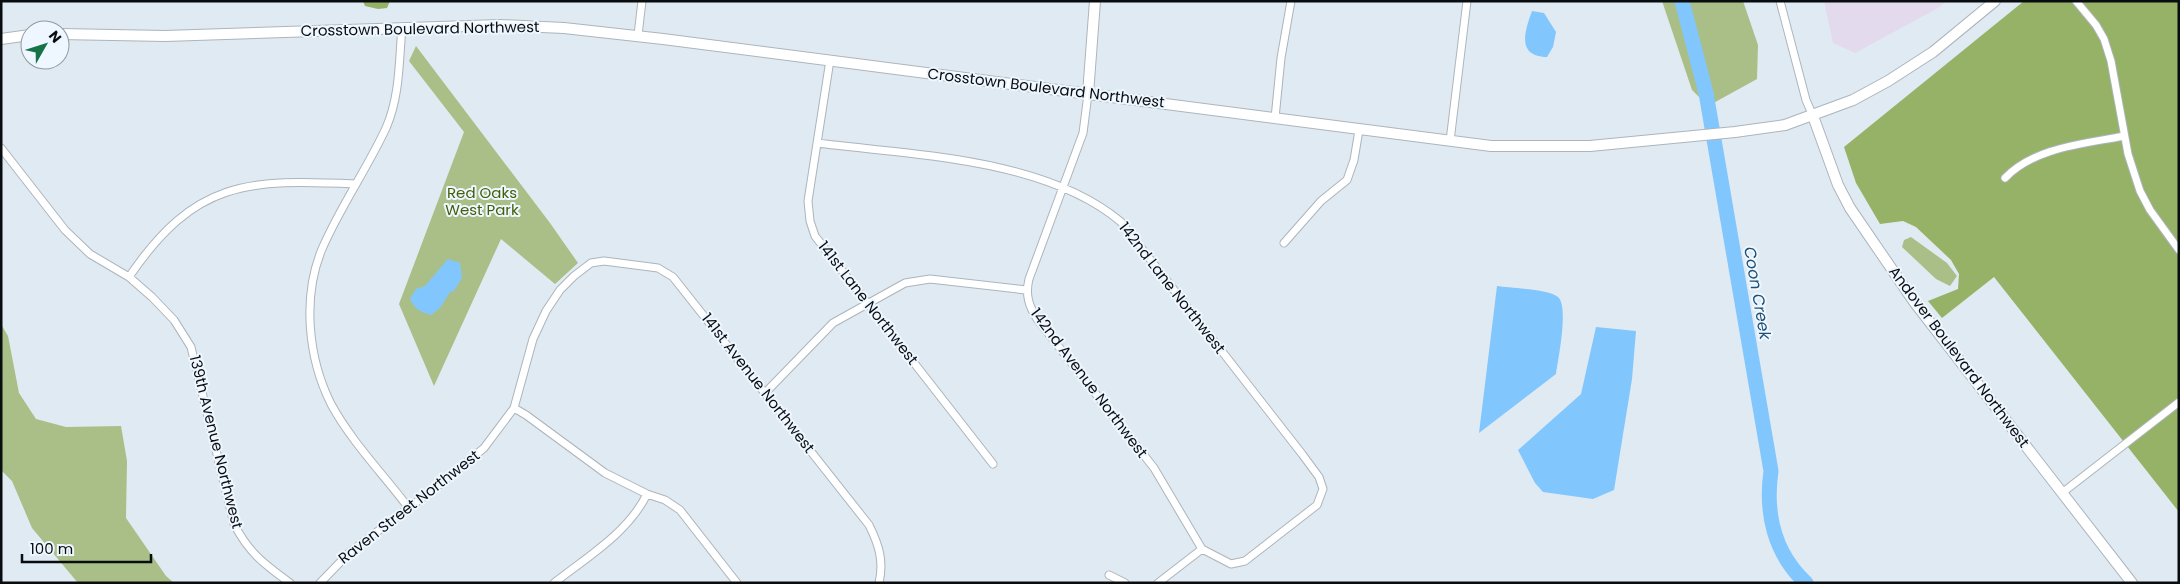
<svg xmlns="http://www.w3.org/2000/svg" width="2180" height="584" font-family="Poppins,sans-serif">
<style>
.education{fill:#e4daee}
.green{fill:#a9bf87}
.forest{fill:#95b267}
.water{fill:#81c7fe}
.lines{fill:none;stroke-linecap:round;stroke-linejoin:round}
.river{stroke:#81c7fe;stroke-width:15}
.street-casing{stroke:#acb5bc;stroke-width:9}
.secondary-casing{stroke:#acb5bc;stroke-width:12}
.street{stroke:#fff;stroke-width:7}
.secondary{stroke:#fff;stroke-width:10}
.labels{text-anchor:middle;stroke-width:4;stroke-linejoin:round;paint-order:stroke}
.street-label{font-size:15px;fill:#0a0d10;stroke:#eef7ff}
.park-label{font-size:15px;fill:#455e09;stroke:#eef7ff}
.water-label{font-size:16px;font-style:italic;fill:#1d4f74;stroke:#eef7ff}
</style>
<rect width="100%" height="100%" fill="#e0eaf2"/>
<path class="education" d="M1824 1H1947L1938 8 1855 53 1833 43Z"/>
<path class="green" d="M1662 1H1743L1758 45 1757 79 1708 106 1692 90Z
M416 46 550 223 578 263 555 284 501 239 434 386 399 304 464 132 409 61Z
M1911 237 1947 263 1957 276 1950 286 1936 279 1902 247 1904 240Z
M1 324 8 336 19 393 36 419 66 427 121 426 127 461 126 518 166 576 174 583H78L32 528 12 481 1 470Z"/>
<path class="forest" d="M363 1H390L387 8 378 9 365 6Z
M2024 1H2179V512L1994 277 1942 318 1928 301 1958 289 1959 274 1951 260 1916 227 1903 221 1880 224 1856 183 1844 147Z"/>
<path class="water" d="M1532 11 1544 13 1556 32 1553 47 1547 57C1517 56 1524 33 1532 11Z
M448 259 460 263 462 278 454 291 450 292 440 308 431 315C420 312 415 309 410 299L416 289 425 286Z
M1497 286C1510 288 1549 289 1558 297 1569 306 1558 360 1556 374L1479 433Z
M1596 327 1636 331 1632 379 1614 490 1593 499 1543 492 1535 483 1518 450 1581 394Z"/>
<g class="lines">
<path class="river" d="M1682 1 1706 93 1771 471C1765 513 1774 553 1806 583"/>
<defs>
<path id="street" d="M1780 1 1806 100 1813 116
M2076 1 2096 25 2104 39 2111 61 2128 154 2140 191 2150 210 2179 250
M402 27C399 61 400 96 386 128 367 169 340 207 322 249 302 297 308 358 331 404 351 441 383 474 408 507
M638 35 642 1
M830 60 808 201 810 221 815 236 993 464
M1088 94 1083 133 1029 279C1025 295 1029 306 1037 319L1154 468 1202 549
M1275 118 1281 58 1291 1
M1450 141 1467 1
M817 143C912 155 1046 158 1121 222L1302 454 1319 477 1323 489 1317 505 1245 561 1231 564 1202 549
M1 148 65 230 90 254 129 277 152 297 174 320 191 347 234 524C249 553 264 564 290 583
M2005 178C2035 147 2084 144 2124 136
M1284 243 1321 201 1347 180 1354 160 1359 130
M129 277C195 180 247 179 356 184
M766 392 833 323 905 283 930 279 1026 290
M514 408 526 415 605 473 647 494 665 500 680 510 737 583
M2062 493 2179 402
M1109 575 1125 583
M320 583 350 552 434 489 484 448 514 408 533 339 546 311 560 290 574 276 591 263 604 261 658 268 673 277 869 525C879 545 884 561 879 583
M554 583C587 557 628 533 647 494
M1158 583 1202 549"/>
<path id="secondary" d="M60 34 165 36 500 25 564 28 663 39 1491 146H1590L1735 132 1785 125 1853 100 1888 81 1933 52 1995 1
M1 39 30 35
M1088 94 1095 1
M1813 116 1838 185 1850 208 1915 303 2132 583"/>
</defs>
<use href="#street" class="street-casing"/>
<use href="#secondary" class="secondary-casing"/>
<use href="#street" class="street"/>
<use href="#secondary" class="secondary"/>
</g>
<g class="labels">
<g class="street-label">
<text transform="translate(420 29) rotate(-1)" y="5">Crosstown Boulevard Northwest</text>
<text transform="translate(1046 88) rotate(7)" y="5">Crosstown Boulevard Northwest</text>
<text transform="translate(1172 288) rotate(52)" y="5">142nd Lane Northwest</text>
<text transform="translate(868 303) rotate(52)" y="5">141st Lane Northwest</text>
<text transform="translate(1959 357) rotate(53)" y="5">Andover Boulevard Northwest</text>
<text transform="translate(758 383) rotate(52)" y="5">141st Avenue Northwest</text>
<text transform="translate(1089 383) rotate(53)" y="5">142nd Avenue Northwest</text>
<text transform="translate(216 442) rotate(76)" y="5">139th Avenue Northwest</text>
<text transform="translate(409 507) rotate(-38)" y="5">Raven Street Northwest</text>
</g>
<g class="park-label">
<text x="482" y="198">Red Oaks<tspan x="482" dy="17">West Park</tspan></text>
</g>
<g class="water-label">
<text transform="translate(1758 293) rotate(80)" y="6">Coon Creek</text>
</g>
</g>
<rect width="2180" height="584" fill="none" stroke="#0a0d10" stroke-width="5"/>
<g transform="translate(45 45) rotate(51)"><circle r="24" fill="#eef7ff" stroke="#93999f"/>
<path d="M0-4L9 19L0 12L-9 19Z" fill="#167247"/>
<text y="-8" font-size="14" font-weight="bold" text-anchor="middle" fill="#0a0d10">N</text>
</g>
<path d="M22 554v8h129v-8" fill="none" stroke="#0a0d10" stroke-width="2.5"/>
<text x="30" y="554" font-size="15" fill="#0a0d10" stroke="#eef7ff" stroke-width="4" paint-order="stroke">100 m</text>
</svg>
